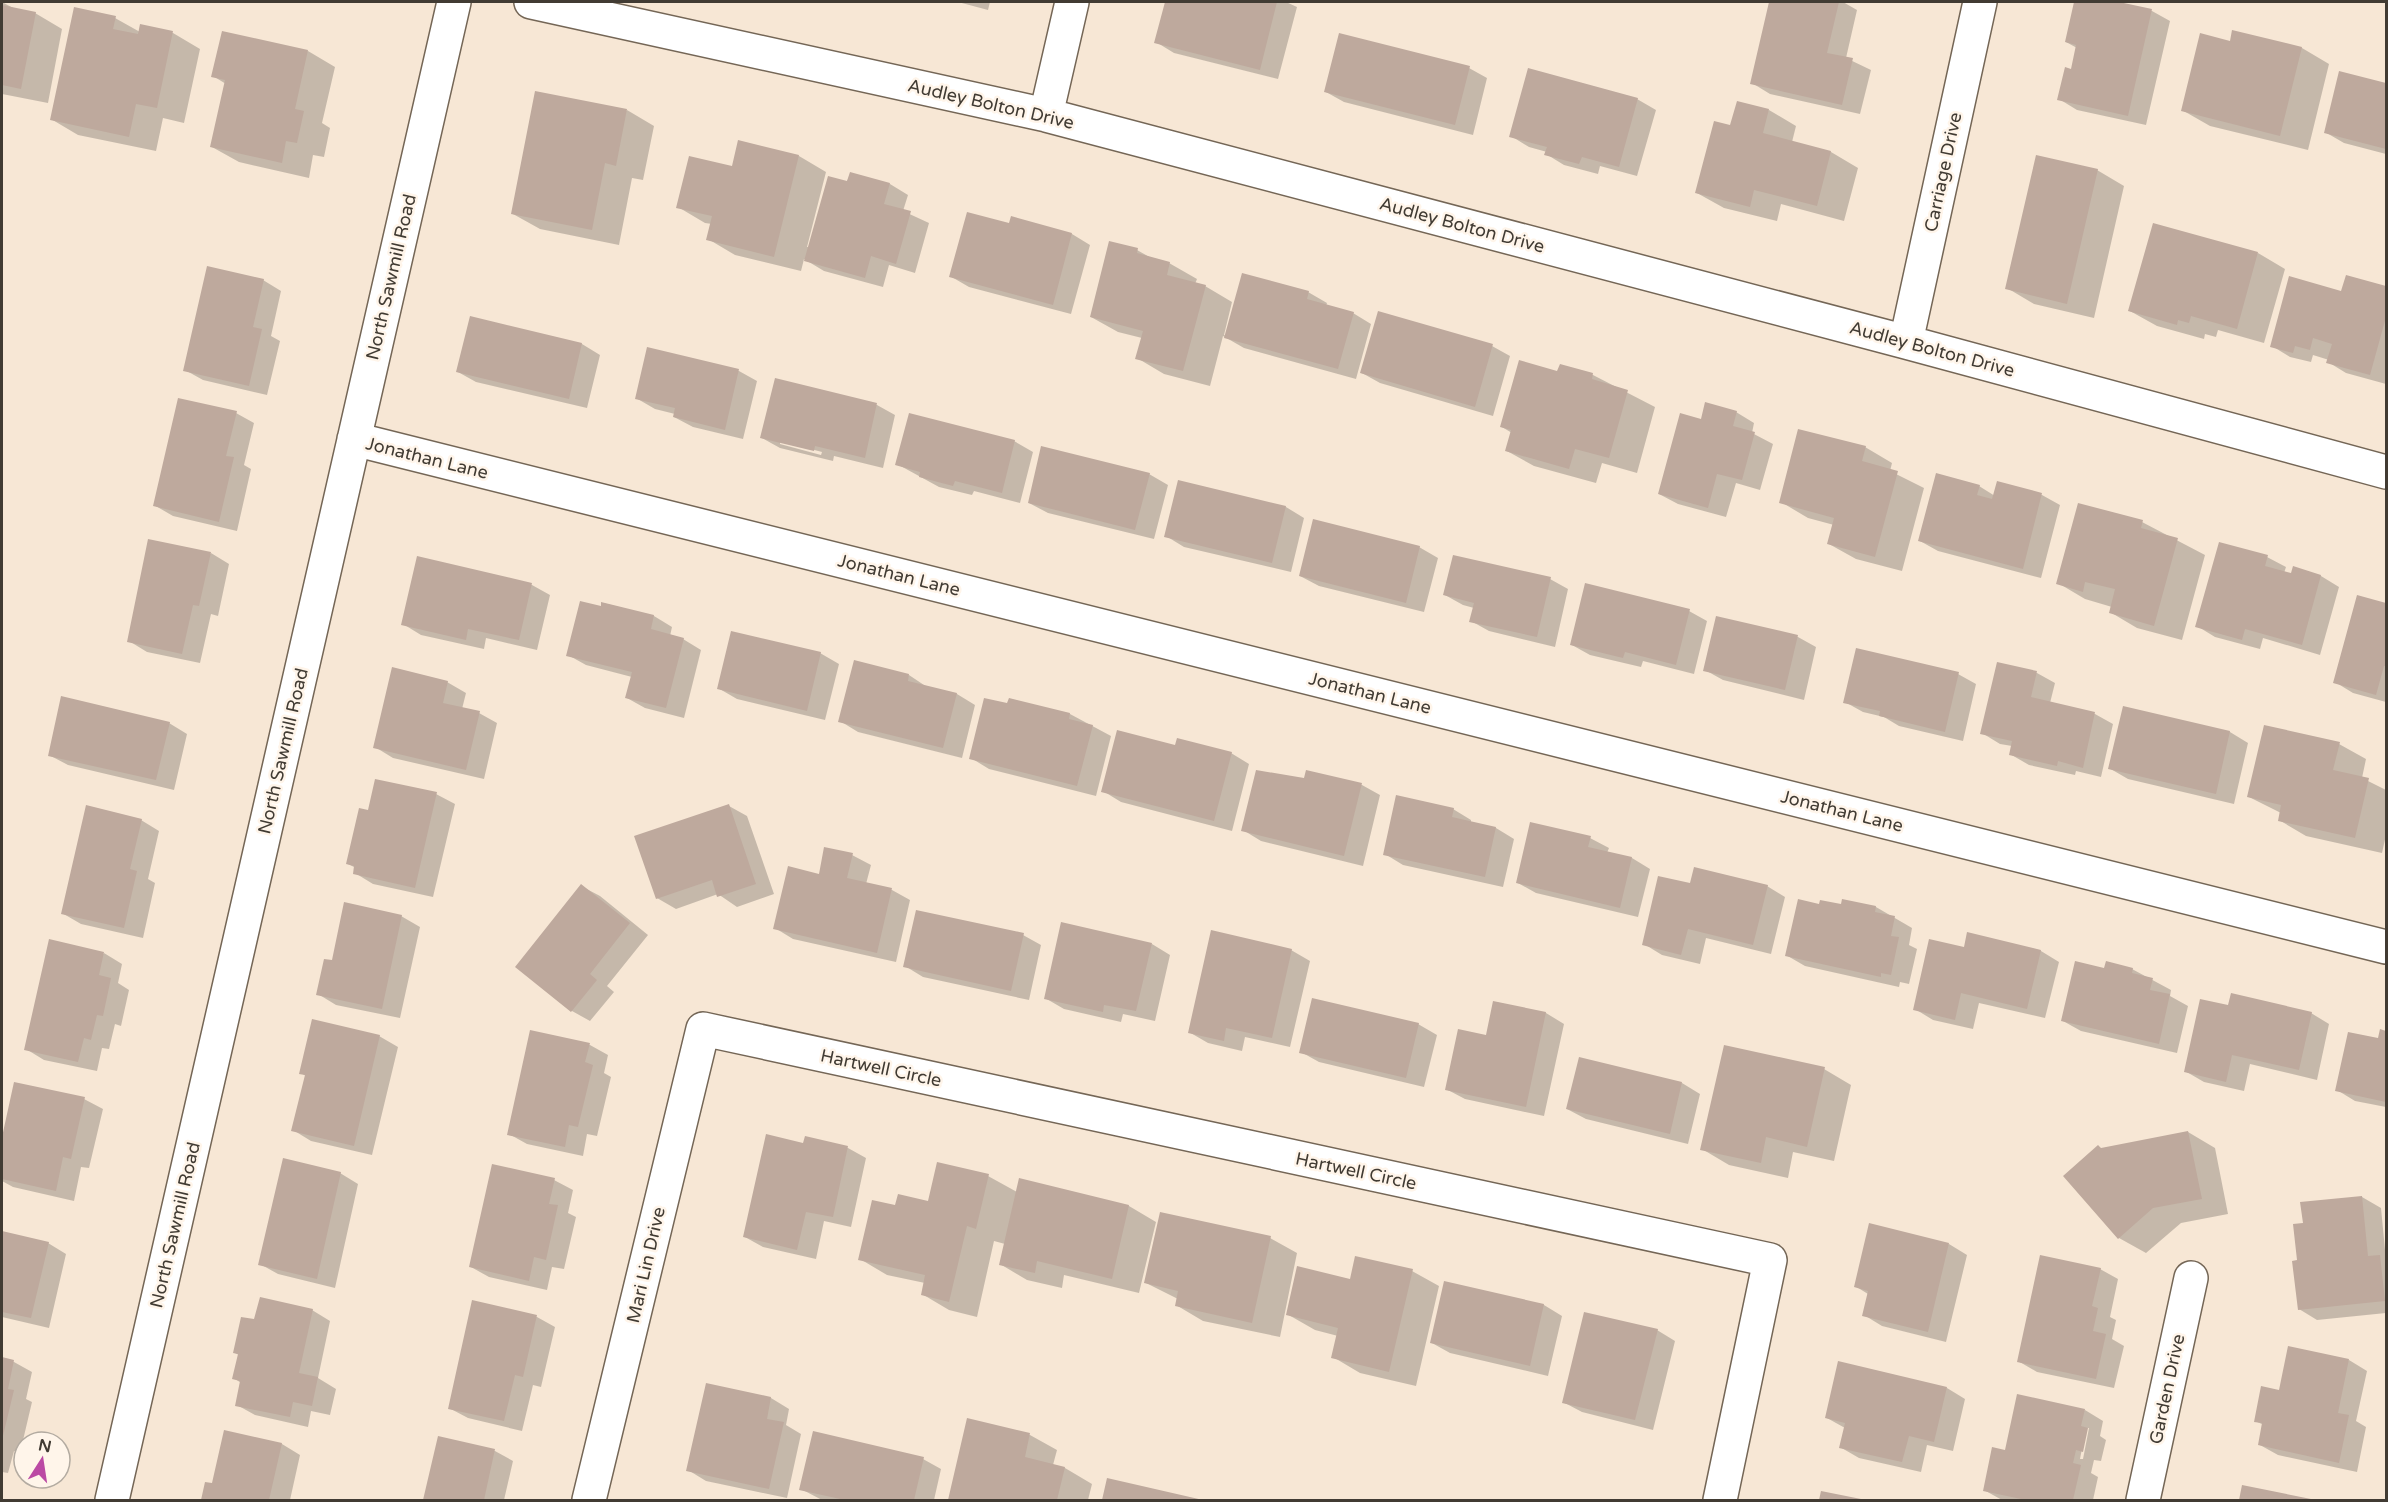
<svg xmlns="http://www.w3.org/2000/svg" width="2388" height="1502" font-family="'Varela Round',sans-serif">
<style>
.shadow{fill:#0003;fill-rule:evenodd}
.building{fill:#bea99d}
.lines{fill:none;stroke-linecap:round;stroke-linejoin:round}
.minor-casing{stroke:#746656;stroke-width:36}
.minor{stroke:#fff;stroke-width:33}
.labels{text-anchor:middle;stroke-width:5;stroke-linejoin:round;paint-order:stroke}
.street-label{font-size:18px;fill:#413b33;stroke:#fff5ea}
</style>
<rect width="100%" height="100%" fill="#f7e7d5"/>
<path class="shadow" d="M2 2 15 9 35 13 62 29 48 103 2 94Z
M958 2H990L988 10Z
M1166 2H1286L1297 7 1278 79 1174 53 1156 42Z
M1771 2H1843L1857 10 1846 58 1871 70 1860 114 1770 94 1752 83Z
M2075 2H2112L2152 11 2170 21 2146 125 2077 110 2059 99 2072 71 2077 48 2066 42Z
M115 18 140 32 141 26 173 33 200 49 184 123 163 118 156 151 78 135 51 119Z
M2234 32 2302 48 2329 64 2308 150 2210 126 2182 110 2231 42Z
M308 51 335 67 322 123 330 128 324 157 313 155 309 178 239 162 212 147 226 84 213 76Z
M1469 68 1487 78 1473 135 1344 102 1326 92Z
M2340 73 2386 85V154L2344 143 2325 132Z
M1637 99 1656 110 1637 176 1600 166 1598 174 1564 165 1546 154 1547 152 1529 147 1511 136Z
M627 110 654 126 643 180 632 178 619 245 540 229 513 214Z
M1769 110 1796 126 1792 142 1831 152 1858 168 1844 221 1781 204 1777 221 1724 208 1697 193 1732 127Z
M799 156 826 172 807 247H810L851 174 890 184 908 195 903 211 929 223 915 273 889 265 883 287 824 271 804 259 801 271 735 255 708 239 712 224 705 223 678 207 733 168Z
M2097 170 2124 186 2094 318 2034 304 2007 288Z
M1010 225 1072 234 1090 245 1071 314 969 287 950 276Z
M1137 250 1153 259 1169 263 1197 279 1195 284 1205 286 1232 302 1224 335 1226 336 1308 292 1327 303 1326 306 1353 313 1371 324 1356 379 1244 348 1223 336 1210 386 1164 374 1137 358 1142 338 1118 332 1091 317Z
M2258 253 2285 269 2264 343 2218 330 2216 337 2205 334 2204 339 2157 326 2130 311Z
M2347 277 2386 287V384L2346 373 2328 362 2329 360 2313 355 2311 362 2290 357 2272 346 2342 293Z
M263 280 281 291 271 336 280 341 267 395 203 380 185 370Z
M471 318 582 344 600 355 587 408 476 382 458 372Z
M1492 346 1510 356 1493 416 1380 383 1362 373Z
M648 349 739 371 757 381 743 439 693 427 674 417 675 414 655 409 636 398Z
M1561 366 1593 375 1655 407 1637 473 1602 463 1596 483 1534 466 1507 451 1512 433 1502 427 1558 373Z
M776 380 877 405 895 415 883 468 834 456 833 461 780 448 762 438ZM780 441 822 452 821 455 780 444Z
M1736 412 1754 423 1752 433 1773 444 1760 490 1736 483 1726 517 1678 504 1659 494 1702 421Z
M236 413 254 423 244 465 251 469 237 531 173 516 154 505Z
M1014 441 1033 452 1020 503 974 491 972 495 939 487 897 464Z
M1865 447 1892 463 1890 471 1924 488 1902 571 1856 559 1829 544 1834 525 1808 518 1781 502Z
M1149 474 1168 485 1154 539 1048 513 1029 503Z
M1179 482 1286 507 1304 518 1291 572 1184 547 1166 536Z
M1998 483 2042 495 2060 505 2041 578 1938 551 1920 541 1979 486 1995 496Z
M2142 522 2205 555 2182 640 2137 628 2110 612 2112 607 2085 599 2058 583Z
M1419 547 1438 558 1424 612 1319 586 1300 576Z
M211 553 229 564 218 616 211 614 200 663 147 652 129 641Z
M2267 557 2286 567 2284 573 2292 575 2294 568 2321 576 2339 587 2320 655 2263 638 2260 649 2215 637 2197 626Z
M419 558 532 585 550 595 537 650 486 638 484 649 421 635 403 624Z
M1550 579 1568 589 1555 647 1489 631 1471 621 1474 608 1463 605 1445 595Z
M2358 597 2386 604V702L2353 693 2335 682Z
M603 603 654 616 672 627 670 636 683 639 701 650 684 718 645 708 627 698 632 677 586 665 568 655Z
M1689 611 1707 621 1694 674 1643 661 1641 667 1590 655 1572 645Z
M1717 617 1798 637 1816 647 1804 700 1723 680 1705 670Z
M820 653 839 664 825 720 737 699 718 688Z
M1998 664 2037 673 2055 683 2050 703 2095 714 2113 724 2101 777 2076 771 2075 775 2029 765 2010 754 2012 746 2000 744 1982 733Z
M1958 674 1976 684 1963 741 1899 726 1884 717 1863 712 1845 702Z
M909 675 927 687 957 694 975 705 962 758 858 732 840 721Z
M447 682 466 693 462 709 479 713 497 723 484 779 393 758 375 747Z
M1010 700 1070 714 1111 736 1096 796 989 769 971 758 1009 705Z
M2124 708 2230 732 2248 743 2234 804 2128 779 2109 768Z
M169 723 187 734 174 790 68 765 49 755Z
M2339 744 2366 759 2362 778 2386 790V835L2382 853 2306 836 2279 820 2281 813 2249 797Z
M1176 747 1231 753 1249 764 1232 831 1121 802 1103 791Z
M1307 772 1362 785 1380 795 1363 866 1261 841 1243 830 1306 780Z
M436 794 455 804 433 897 373 884 355 873 356 868 348 864Z
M729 806 747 816 774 894 737 907 718 894 676 909 657 898Z
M1453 809 1471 820V823L1496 828 1514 839 1503 887 1403 865 1385 854Z
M141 820 159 831 148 879 155 883 143 938 81 924 62 913Z
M1590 838 1609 848 1607 853 1632 858 1650 869 1638 917 1536 893 1518 883Z
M852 855 871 865 866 884 892 890 910 900 896 962 793 939 775 928 820 875Z
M1691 885 1767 886 1785 897 1771 954 1706 938 1700 964 1662 955 1644 944Z
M581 886 600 896 648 935 607 986 614 992 590 1021 572 1011 517 967Z
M1821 906 1876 907 1912 928 1909 945 1917 949 1909 984 1900 982 1899 987 1805 966 1786 955Z
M401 916 420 927 400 1018 336 1005 318 994Z
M1023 935 1041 945 1029 1000 923 977 905 966Z
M1152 944 1170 955 1155 1021 1123 1014 1121 1022 1064 1009 1045 998Z
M1965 949 2041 951 2059 962 2045 1018 1979 1003 1973 1029 1933 1020 1915 1009Z
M1291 950 1310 961 1290 1047 1245 1037 1242 1051 1208 1043 1189 1032Z
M104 953 122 964 118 983 129 990 121 1026 115 1024 109 1049 102 1048 97 1071 44 1060 26 1049Z
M2132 969 2171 990 2170 996 2188 1006 2177 1053 2081 1031 2063 1021 2105 970Z
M1495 1002 1546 1013 1564 1024 1544 1116 1465 1099 1446 1089 1487 1036Z
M2229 1007 2311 1013 2329 1024 2317 1080 2250 1064 2244 1091 2204 1082 2185 1071Z
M1418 1024 1437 1035 1424 1087 1319 1062 1301 1052Z
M2381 1031 2386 1032V1107L2355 1101 2337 1090 2379 1040Z
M532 1032 590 1045 608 1055 604 1073 611 1077 597 1136 587 1134 583 1156 527 1144 509 1134Z
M379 1036 398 1047 372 1155 311 1141 293 1130 306 1076 301 1073Z
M1824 1069 1851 1085 1834 1161 1793 1152 1788 1178 1729 1165 1702 1149Z
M15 1083 84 1099 103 1109 89 1168 81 1167 74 1201 13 1187 2 1181V1144Z
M1682 1083 1700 1094 1688 1144 1586 1119 1567 1109Z
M2188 1132 2215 1148 2228 1214 2181 1223 2146 1253 2119 1238 2102 1149Z
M806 1138 848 1148 866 1158 851 1227 824 1221 816 1259 763 1247 745 1237 805 1145Z
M340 1173 358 1184 335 1288 278 1274 260 1264Z
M988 1176 1017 1192 1129 1206 1156 1222 1139 1293 1064 1275 1062 1288 1027 1280 1000 1264 1005 1244 994 1241 977 1317 949 1310 922 1294 925 1283 887 1275 860 1259 897 1206 929 1203Z
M554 1180 573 1190 568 1213 576 1217 564 1269 552 1267 547 1290 489 1277 471 1267Z
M2362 1197 2381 1208 2386 1260V1313L2317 1320 2299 1309 2298 1262 2304 1224 2302 1203Z
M2 1233 48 1243 66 1254 49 1328 2 1317Z
M1270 1238 1297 1253 1280 1337 1203 1321 1176 1305 1178 1299 1146 1283Z
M1949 1244 1967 1255 1946 1342 1882 1326 1864 1315 1868 1294 1855 1286Z
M2100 1269 2118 1279 2110 1317 2116 1320 2112 1339 2124 1346 2114 1388 2037 1372 2018 1361Z
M1412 1271 1439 1286 1416 1386 1360 1373 1333 1357 1338 1336 1315 1330 1287 1314 1351 1281Z
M1445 1283 1544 1305 1562 1316 1548 1376 1450 1353 1432 1343Z
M474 1302 537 1317 555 1327 541 1387 533 1385 522 1431 468 1418 449 1408Z
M312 1310 330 1321 318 1378 336 1389 330 1415 311 1411 308 1427 255 1415 237 1405 241 1383 234 1378 239 1355 235 1353 256 1321Z
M1657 1330 1675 1341 1653 1430 1582 1412 1563 1402Z
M2 1359 14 1362 32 1372 26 1399 32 1402 20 1453 14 1451 8 1473 2 1472Z
M2349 1360 2367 1371 2356 1421 2366 1427 2357 1472 2278 1455 2260 1445 2264 1425 2255 1421 2280 1392Z
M707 1385 771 1398 789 1409 786 1425 801 1434 787 1498 706 1481 688 1470Z
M1947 1388 1965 1399 1953 1451 1927 1445 1921 1472 1859 1458 1840 1447 1845 1428 1827 1418Z
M2085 1410 2103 1421 2100 1436 2106 1440 2101 1461 2094 1460 2091 1473 2098 1477 2093 1500H2002L1984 1490 2006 1452ZM2086 1428H2089L2083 1459H2080Z
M968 1420 1030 1435 1057 1450 1053 1465 1065 1468 1092 1484 1088 1500H949Z
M225 1432 282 1444 300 1455 290 1500H203L207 1483 213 1485Z
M439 1438 495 1451 513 1461 504 1500H424Z
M923 1459 941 1469 934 1500H822L801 1489Z
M1108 1480 1200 1500H1103Z
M2243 1487 2308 1500H2240Z
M1822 1493 1859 1500H1821Z"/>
<path class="building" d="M1165 2H1277L1260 70 1154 43Z
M1769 2H1839L1827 53 1853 58 1842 105 1750 84Z
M2074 2H2119L2152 9 2128 116 2057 100 2065 67 2071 69 2076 45 2065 42Z
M2 5 36 12 21 89 2 85Z
M74 7 116 16 113 29 138 34 140 24 173 31 157 108 136 104 129 137 50 120Z
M2232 30 2302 47 2280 136 2181 111 2200 33 2230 41Z
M222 31 308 50 295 109 304 111 297 143 286 141 282 163 210 147 225 80 211 77Z
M1339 33 1470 66 1455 125 1324 92Z
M1528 68 1638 98 1619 167 1582 157 1579 164 1544 155 1547 147 1509 137Z
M2339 71 2386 83V149L2324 133Z
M535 91 627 109 616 166 605 163 592 230 511 214Z
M1737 101 1769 109 1763 133 1831 151 1817 206 1754 190 1750 207 1695 193 1714 121 1730 125Z
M738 140 799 155 774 257 706 240 712 216 676 208 689 156 732 166Z
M2036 155 2098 169 2067 304 2005 289Z
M850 172 890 183 884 204 911 211 896 264 871 256 865 278 804 261 828 176 847 181Z
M967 212 1009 223 1011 216 1072 233 1053 305 949 277Z
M2153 223 2258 252 2237 329 2191 316 2189 323 2178 320 2177 325 2128 311Z
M1109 241 1138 248 1137 253 1170 262 1167 275 1206 285 1183 371 1135 359 1143 331 1090 317Z
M207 266 264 279 253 327 262 329 249 386 183 371Z
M1242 273 1309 291 1307 299 1354 312 1338 369 1224 338Z
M2346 275 2386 286V317L2370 375 2326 363 2332 344 2313 338 2310 350 2295 346 2293 353 2270 347 2289 276 2341 291Z
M1378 311 1493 344 1475 407 1360 373Z
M470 316 582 343 569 399 456 372Z
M647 347 739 369 725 430 673 417 675 408 635 399Z
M1519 360 1557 371 1560 364 1593 373 1592 379 1628 390 1609 458 1575 449 1569 469 1505 451 1511 430 1500 427Z
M775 378 877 403 865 458 815 446 814 451 760 438Z
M178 398 237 411 226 456 234 457 219 522 153 506Z
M1705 402 1737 411 1733 426 1755 432 1742 480 1717 474 1708 508 1658 494 1680 413 1701 419Z
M909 413 1015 440 1002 493 955 481 953 486 919 477 920 472 895 465Z
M1798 429 1866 446 1862 461 1898 471 1875 557 1827 544 1834 518 1779 503Z
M1041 446 1150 473 1135 530 1028 503Z
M1936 473 1980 485 1977 495 1992 499 1997 481 2042 493 2023 569 1918 541Z
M1178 480 1286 506 1272 563 1164 537Z
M2078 503 2143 520 2141 528 2178 538 2154 626 2109 613 2115 589 2085 582 2083 592 2056 584Z
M1313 519 1420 546 1406 603 1299 576Z
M148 539 211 552 199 606 193 605 182 654 127 642Z
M2219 542 2268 555 2265 566 2291 573 2293 566 2321 575 2302 645 2245 629 2242 640 2195 627Z
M1453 555 1551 577 1537 637 1469 622 1474 603 1443 595Z
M417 556 532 583 519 640 468 629 466 640 401 625Z
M1585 583 1690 609 1676 665 1625 652 1623 658 1570 645Z
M2357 595 2386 603V666H2384L2376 695 2333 683Z
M580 601 601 606V602L654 615 651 629 684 638 666 708 625 698 632 672 566 656Z
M1716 616 1798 635 1785 690 1703 671Z
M731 631 821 652 807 711 717 689Z
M1856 648 1959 672 1945 732 1879 716 1880 711 1843 703Z
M854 660 909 674 908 681 957 693 943 748 838 722Z
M1997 662 2037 671 2031 697 2095 712 2083 768 2058 761 2057 766 2009 755 2012 741 1980 734Z
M392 667 448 681 443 703 480 711 466 770 373 748Z
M61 696 170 722 156 780 48 756Z
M984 698 1007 703 1009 698 1070 713 1069 719 1093 725 1077 786 969 759Z
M2123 706 2230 731 2216 794 2108 769Z
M2264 725 2340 742 2333 770 2369 778 2355 838 2278 821 2281 805 2247 797Z
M1117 730 1175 745 1177 738 1232 752 1214 821 1101 792Z
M1256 770 1304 778 1306 770 1362 783 1344 856 1241 831Z
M375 779 437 792 415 888 353 874 354 866 346 864 359 808 368 810Z
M1396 795 1454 808 1452 817 1496 827 1485 877 1383 855Z
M729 804 756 884 717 897 712 880 656 899 634 836Z
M86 805 142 819 130 869 137 871 124 928 61 914Z
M1530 822 1591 836 1588 847 1632 857 1620 908 1516 883Z
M824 847 853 853 847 878 892 888 877 953 773 929 788 866 819 874Z
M1694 867 1768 885 1753 945 1688 929 1681 955 1642 945 1658 876 1690 883Z
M581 884 630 923 590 974 597 980 571 1012 515 967Z
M1798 899 1819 904 1820 900 1841 904 1842 899 1876 906 1875 912 1895 916 1891 936 1899 937 1891 975 1881 973V977L1785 956Z
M344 902 402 915 382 1009 316 995 324 959 332 960Z
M916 910 1024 933 1011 991 903 967Z
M1061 922 1152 943 1136 1011 1104 1005 1103 1012 1044 999Z
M1211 930 1292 949 1272 1038 1226 1028 1224 1041 1188 1033Z
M1967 932 2041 950 2027 1009 1961 993 1955 1020 1913 1010 1929 939 1964 947Z
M49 939 104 952 99 975 111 978 103 1016 97 1015 91 1040 84 1038 78 1062 24 1050Z
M2075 961 2104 968 2106 961 2133 968 2132 973 2153 978 2150 990 2170 994 2159 1044 2061 1021Z
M2231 993 2312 1012 2299 1070 2232 1055 2226 1082 2184 1072 2200 999 2228 1005Z
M1312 998 1419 1023 1406 1078 1299 1053Z
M1493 1001 1546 1012 1526 1107 1445 1090 1458 1029 1486 1035Z
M312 1019 380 1035 354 1146 291 1131 305 1075 299 1074Z
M2380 1029 2386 1031V1102L2335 1091 2348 1032 2378 1038Z
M530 1030 590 1043 585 1062 593 1065 578 1127 569 1125 565 1147 507 1135Z
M1724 1045 1825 1067 1807 1147 1766 1137 1761 1163 1700 1150Z
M1579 1057 1682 1082 1670 1134 1566 1109Z
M14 1082 85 1097 71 1159 63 1157 56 1191 2 1179V1137Z
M2188 1131 2202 1199 2153 1208 2118 1239 2063 1176 2098 1145 2101 1148Z
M766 1134 803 1143 805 1136 848 1146 833 1217 806 1212 797 1250 743 1237Z
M283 1158 341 1172 317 1279 258 1265Z
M937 1162 989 1174 976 1229 967 1226 949 1302 921 1295 925 1275 858 1260 872 1200 895 1205 898 1194 928 1201Z
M492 1164 555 1178 549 1204 558 1205 546 1260 534 1257 529 1281 469 1267Z
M1019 1178 1129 1205 1112 1279 1037 1261 1035 1273 999 1265Z
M2362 1196 2368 1256 2380 1255 2385 1301 2298 1310 2292 1261 2297 1260 2293 1224 2303 1223 2300 1202Z
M1160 1212 1271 1236 1252 1323 1175 1306 1178 1291 1144 1283Z
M1869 1223 1949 1243 1928 1332 1862 1316 1868 1291 1854 1287Z
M2 1231 49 1242 31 1318 2 1312Z
M2040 1255 2101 1268 2092 1306 2098 1308 2093 1331 2106 1334 2096 1379 2017 1362Z
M1355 1256 1413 1269 1389 1372 1331 1358 1338 1328 1286 1315 1297 1266 1350 1279Z
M1444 1281 1544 1304 1530 1366 1430 1343Z
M260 1297 313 1309 299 1373 318 1377 312 1406 293 1402 290 1417 235 1406 240 1381 232 1379 238 1354 233 1353 241 1317 254 1319Z
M472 1300 537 1315 523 1377 515 1375 504 1421 448 1409Z
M1584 1312 1658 1329 1635 1420 1562 1403Z
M2288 1346 2349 1359 2338 1413 2349 1415 2339 1463 2258 1445 2262 1423 2254 1422 2261 1386 2279 1390Z
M2 1357 14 1360 8 1389 14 1390 2 1440Z
M1838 1361 1947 1387 1934 1442 1909 1436 1902 1462 1839 1448 1845 1423 1825 1418Z
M706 1383 771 1397 767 1419 784 1422 769 1489 686 1471Z
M2017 1394 2085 1409 2081 1426 2088 1428 2083 1452 2076 1450 2073 1463 2081 1465 2073 1500H2026L1983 1491 1992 1447 2005 1450Z
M967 1418 1030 1433 1025 1457 1065 1467 1057 1500H948Z
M224 1430 282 1443 269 1500H201L205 1482 212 1483Z
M813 1431 924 1457 914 1500H845L799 1490Z
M438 1436 495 1449 484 1500H423Z
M1107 1478 1203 1500H1102Z
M2242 1485 2311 1499 2310 1500H2239Z
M1821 1491 1861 1499V1500H1819Z"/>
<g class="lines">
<defs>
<path id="minor" d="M531 2 1046 115 1906 342 2386 472
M1046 115 1072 2
M1906 342 1980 2
M354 439 2386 947
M112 1500 454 2
M589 1500 703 1029 1770 1260 1720 1500
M2143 1500 2191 1278"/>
</defs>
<use href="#minor" class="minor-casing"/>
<use href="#minor" class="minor"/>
</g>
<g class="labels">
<g class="street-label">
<text transform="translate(991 104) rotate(13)" y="6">Audley Bolton Drive</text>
<text transform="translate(1943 172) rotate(-78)" y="6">Carriage Drive</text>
<text transform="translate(1462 225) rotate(15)" y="6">Audley Bolton Drive</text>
<text transform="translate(391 277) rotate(-77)" y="6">North Sawmill Road</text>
<text transform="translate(1932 349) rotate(15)" y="6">Audley Bolton Drive</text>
<text transform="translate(427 458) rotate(14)" y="6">Jonathan Lane</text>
<text transform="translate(899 575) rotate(14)" y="6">Jonathan Lane</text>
<text transform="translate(1370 693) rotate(14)" y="6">Jonathan Lane</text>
<text transform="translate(283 751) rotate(-77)" y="6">North Sawmill Road</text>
<text transform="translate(1842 811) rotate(14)" y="6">Jonathan Lane</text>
<text transform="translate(881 1068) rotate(12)" y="6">Hartwell Circle</text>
<text transform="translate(1356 1171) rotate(12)" y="6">Hartwell Circle</text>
<text transform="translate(175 1225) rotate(-77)" y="6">North Sawmill Road</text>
<text transform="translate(646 1265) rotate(-77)" y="6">Mari Lin Drive</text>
<text transform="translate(2167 1389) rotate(-78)" y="6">Garden Drive</text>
</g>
</g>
<rect width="2388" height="1502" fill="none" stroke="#413b33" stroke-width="6"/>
<g transform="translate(42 1460) rotate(12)"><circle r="28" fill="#fff5ea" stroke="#b3aba1" stroke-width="1.5"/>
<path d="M0-4.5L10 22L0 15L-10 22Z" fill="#bb49a4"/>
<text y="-9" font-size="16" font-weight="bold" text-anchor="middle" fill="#413b33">N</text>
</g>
</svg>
